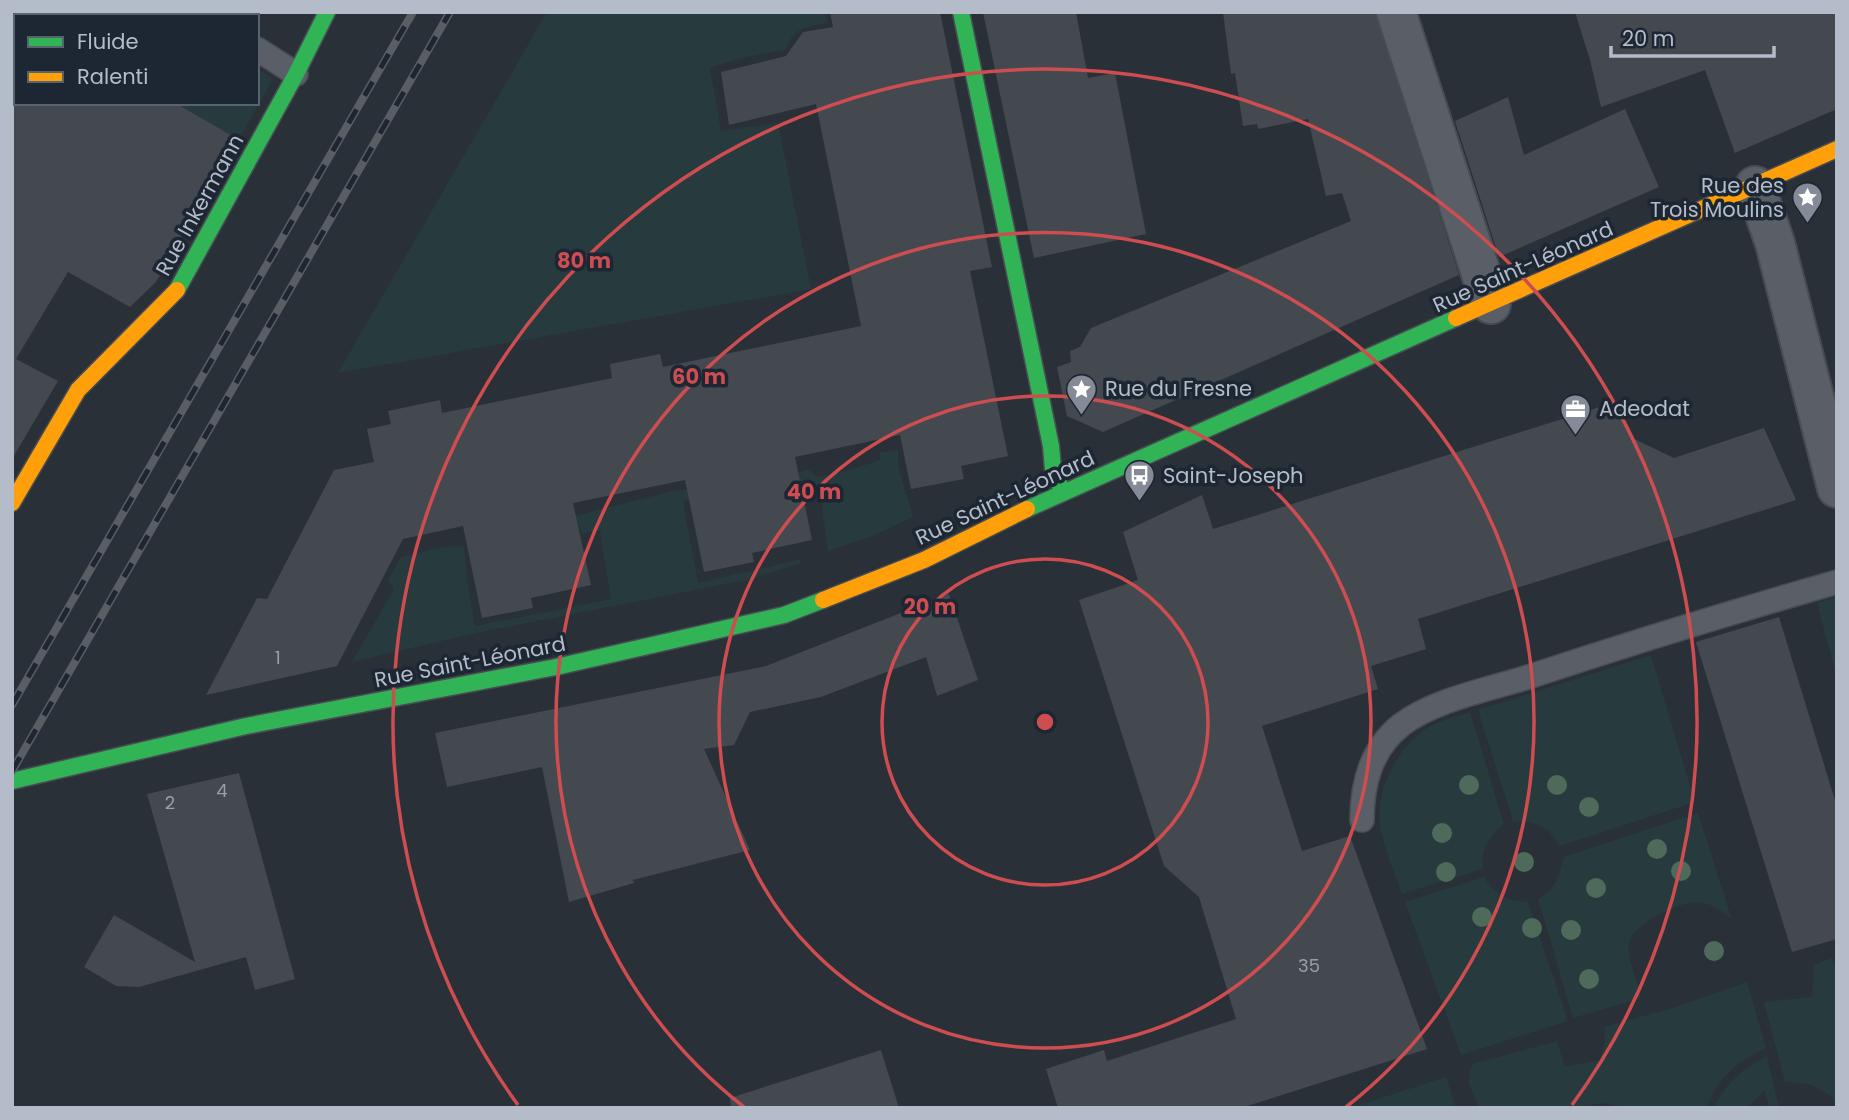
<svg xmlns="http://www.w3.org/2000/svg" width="1849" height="1120" font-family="Poppins,sans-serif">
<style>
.green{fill:#273a3e}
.building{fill:#444950}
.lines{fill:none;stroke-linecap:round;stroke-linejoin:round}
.lane-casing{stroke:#484c53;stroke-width:26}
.street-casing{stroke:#484c53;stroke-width:42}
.fast-casing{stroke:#484c53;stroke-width:19}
.slow-casing{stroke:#484c53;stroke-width:19}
.lane{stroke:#5a5e66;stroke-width:23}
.street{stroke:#5a5e66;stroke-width:38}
.fast{stroke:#30b455;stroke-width:16}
.slow{stroke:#ff9f0a;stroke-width:16}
.rail-casing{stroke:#595d64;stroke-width:8}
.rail{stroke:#1d2633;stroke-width:5;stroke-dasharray:16;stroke-linecap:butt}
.tree{fill:#4e6a5a}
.ring{fill:none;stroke:#ce4d50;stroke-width:3.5}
.labels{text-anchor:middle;stroke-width:7;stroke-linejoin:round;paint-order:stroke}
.number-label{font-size:18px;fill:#989fab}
.poi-label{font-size:21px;fill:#b4bcc9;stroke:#1d2633;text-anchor:start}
.street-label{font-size:21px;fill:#b4bcc9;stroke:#1d2633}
.centre{fill:#ce4d50;stroke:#1d2633;stroke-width:3.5}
.ring-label{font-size:21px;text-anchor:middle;font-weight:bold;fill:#ce4d50;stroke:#1d2633;stroke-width:7;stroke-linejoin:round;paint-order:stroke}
</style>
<rect width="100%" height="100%" fill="#2a3038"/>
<path class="green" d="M547 12H825L828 23C808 26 792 28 787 49L742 58 710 68 721 131 778 123 811 289 338 373Z
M257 69 273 78 239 140 175 103H257Z
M898 450V466L913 517 875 535 828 551 819 486H800L796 473 809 470 817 477 840 473 880 460V453Z
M692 489V498L683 502 698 583 802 559 800 563 750 579 476 633 352 662 394 589 388 580 401 557 444 547 464 546 467 578 475 626 611 599 600 531 582 533 574 516 677 490Z
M1837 597V678L1817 603Z
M1651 655 1695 802 1560 846C1548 826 1536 822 1513 821L1478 710Z
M1470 712 1504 824C1488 836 1482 848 1482 869L1402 894C1395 873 1385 852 1381 831 1373 795 1395 751 1424 730 1436 721 1456 717 1470 712Z
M1698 813 1732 920C1723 911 1713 904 1699 902 1681 901 1630 924 1629 945 1627 962 1639 981 1641 998L1573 1018 1538 899C1556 888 1560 877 1563 857Z
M1484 877C1496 895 1507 901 1528 902L1568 1021 1461 1055 1405 902Z
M1832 958 1837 973V1102C1820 1086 1808 1082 1785 1082L1764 1002 1812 997 1814 965Z
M1747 982 1766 1048C1738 1061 1717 1078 1707 1108H1628L1602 1103 1572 1108H1479C1473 1093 1463 1077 1473 1064L1557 1041 1565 1067 1599 1060 1605 1043 1604 1027 1676 1007Z
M1767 1056 1779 1108H1766L1769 1105 1764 1090 1748 1108H1713C1728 1081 1741 1070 1767 1056Z
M1446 1077 1456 1108H1350Z"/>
<path class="building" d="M830 12H940L992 267 970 271 1008 456 961 466 964 479 911 489 900 435 795 457 812 540 752 553 754 562 704 572 685 480 573 503 591 585 531 598 533 608 482 618 463 526 403 539 337 666 206 695 257 598 267 599 334 470 374 462 367 429 391 424 388 411 440 400 442 413 612 378 610 364 660 354 663 367 861 326 816 104 729 125 721 72 786 56 803 32 833 27Z
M983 12H1076L1088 78 1115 73 1146 234 1034 258Z
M1223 12H1375L1459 275 1103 432 1067 416 1057 367 1071 362 1070 351 1080 347 1091 328 1351 221 1342 193 1326 196 1308 119 1258 129 1257 124 1243 126 1235 73 1231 74Z
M1575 12H1837V109L1735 153 1705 70 1601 107 1590 60Z
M1508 97 1524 155 1625 109 1659 187 1499 257 1455 121Z
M12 103H175L236 138 156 282 130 307 68 272 16 359 58 381 12 459Z
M1619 401 1630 437 1674 458 1764 428 1796 500 1418 619 1426 649 1371 666 1378 689 1262 726 1302 851 1350 836 1427 1049 1241 1108H1058L1046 1069 1104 1050 1107 1061 1236 1019 1199 897 1164 866 1079 600 1138 580 1123 532 1202 495 1213 529Z
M949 594 978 680 937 696 926 657 821 697 750 712 734 745 704 749 750 850 633 880 634 883 569 902 542 767 447 787 435 733 766 666Z
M1779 617 1837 807V939L1792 952 1696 642Z
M239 773 295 979 255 990 246 957 139 987 116 986 84 967 114 915 195 962 147 794Z
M881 1050 899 1108H731L730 1098Z"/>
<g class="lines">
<defs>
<path id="lane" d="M202 12 208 16
M257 49 296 74
M1362 820C1362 783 1371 749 1401 725 1434 700 1486 690 1525 678 1628 644 1732 612 1837 582"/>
<path id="street" d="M1396 12 1491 304
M1755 186 1775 243 1837 488"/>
<path id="fast" d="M961 12 1051 446 1053 469 1063 493
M177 290 296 74 327 12
M1027 509 1456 318
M12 781 246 726 556 667 784 615 823 600"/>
<path id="slow" d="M1456 318 1837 149
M12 503 78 390 177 290
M823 600 924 560 1027 509"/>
</defs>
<use href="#lane" class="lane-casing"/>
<use href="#street" class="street-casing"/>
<use href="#fast" class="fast-casing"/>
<use href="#slow" class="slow-casing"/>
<use href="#lane" class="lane"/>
<use href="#street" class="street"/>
<use href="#fast" class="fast"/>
<use href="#slow" class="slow"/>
<defs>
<path id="rail" d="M12 705 413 12
M12 771 450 12"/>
</defs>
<use href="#rail" class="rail-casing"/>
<use href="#rail" class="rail"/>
</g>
<g class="tree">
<circle cx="1469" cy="785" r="10"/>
<circle cx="1557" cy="785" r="10"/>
<circle cx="1589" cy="807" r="10"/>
<circle cx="1442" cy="833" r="10"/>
<circle cx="1657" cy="849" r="10"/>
<circle cx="1524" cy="862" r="10"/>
<circle cx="1681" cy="871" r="10"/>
<circle cx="1446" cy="872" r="10"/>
<circle cx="1596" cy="888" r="10"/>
<circle cx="1482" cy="917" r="10"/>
<circle cx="1532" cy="928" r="10"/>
<circle cx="1571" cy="930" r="10"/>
<circle cx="1714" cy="951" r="10"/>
<circle cx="1589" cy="979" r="10"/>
</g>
<g class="ring">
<circle cx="1045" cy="722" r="163"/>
<circle cx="1045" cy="722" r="326"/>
<path d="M744 1107A489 489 0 1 1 1346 1107"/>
<path d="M518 1105A652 652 0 1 1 1572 1105"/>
</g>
<defs>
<symbol id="sight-pin" viewBox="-11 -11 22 30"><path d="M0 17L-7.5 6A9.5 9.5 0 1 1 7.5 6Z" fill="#848b96" stroke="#1d2633"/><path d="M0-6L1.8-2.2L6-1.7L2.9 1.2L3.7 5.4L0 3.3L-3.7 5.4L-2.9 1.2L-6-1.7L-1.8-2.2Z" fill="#fff"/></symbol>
<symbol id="office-pin" viewBox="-11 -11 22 30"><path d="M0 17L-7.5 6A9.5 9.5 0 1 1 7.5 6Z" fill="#848b96" stroke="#1d2633"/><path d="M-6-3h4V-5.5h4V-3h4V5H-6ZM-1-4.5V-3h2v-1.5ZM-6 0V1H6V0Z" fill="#fff"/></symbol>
<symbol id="bus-pin" viewBox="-11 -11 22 30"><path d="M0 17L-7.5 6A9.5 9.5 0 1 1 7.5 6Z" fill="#848b96" stroke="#1d2633"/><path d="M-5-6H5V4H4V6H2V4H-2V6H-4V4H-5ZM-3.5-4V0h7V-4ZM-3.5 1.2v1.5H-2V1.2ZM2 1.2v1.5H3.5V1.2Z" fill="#fff"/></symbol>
</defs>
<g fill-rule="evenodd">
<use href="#sight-pin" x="1790" y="180" width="35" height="47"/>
<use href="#sight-pin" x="1064" y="372" width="35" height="47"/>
<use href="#office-pin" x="1558" y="392" width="35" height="47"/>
<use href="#bus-pin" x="1122" y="458" width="35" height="47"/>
</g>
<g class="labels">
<g class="number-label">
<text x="278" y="664">1</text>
<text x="222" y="797">4</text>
<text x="170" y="809">2</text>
<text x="1309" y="972">35</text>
</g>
<g class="poi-label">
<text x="1784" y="193" text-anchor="end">Rue des<tspan x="1784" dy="24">Trois Moulins</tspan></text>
<text x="1105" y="396">Rue du Fresne</text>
<text x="1599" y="416">Adeodat</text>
<text x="1163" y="483">Saint-Joseph</text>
</g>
<g class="street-label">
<text transform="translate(200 205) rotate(-61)" y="7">Rue Inkermann</text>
<text transform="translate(1523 267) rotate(-24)" y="7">Rue Saint-Léonard</text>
<text transform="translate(1005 498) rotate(-25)" y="7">Rue Saint-Léonard</text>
<text transform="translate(470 662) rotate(-11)" y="7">Rue Saint-Léonard</text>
</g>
</g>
<circle cx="1045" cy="722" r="10" class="centre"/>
<g class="ring-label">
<text x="584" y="268">80 m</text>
<text x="699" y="384">60 m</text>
<text x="814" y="499">40 m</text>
<text x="930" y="614">20 m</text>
</g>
<rect width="1849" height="1120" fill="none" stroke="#b4bcc9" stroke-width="28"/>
<rect x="14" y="14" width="245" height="91" fill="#1d2633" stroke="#59626f" stroke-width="2"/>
<rect x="28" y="37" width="35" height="10" fill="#30b455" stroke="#59626f" stroke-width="2"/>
<text x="77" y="49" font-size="21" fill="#b4bcc9">Fluide</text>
<rect x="28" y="72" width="35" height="10" fill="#ff9f0a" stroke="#59626f" stroke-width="2"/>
<text x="77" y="84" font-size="21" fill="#b4bcc9">Ralenti</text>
<path d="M1611 46v10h163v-10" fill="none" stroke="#b4bcc9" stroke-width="3.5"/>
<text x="1622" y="46" font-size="21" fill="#b4bcc9" stroke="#1d2633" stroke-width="5" paint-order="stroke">20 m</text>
</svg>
